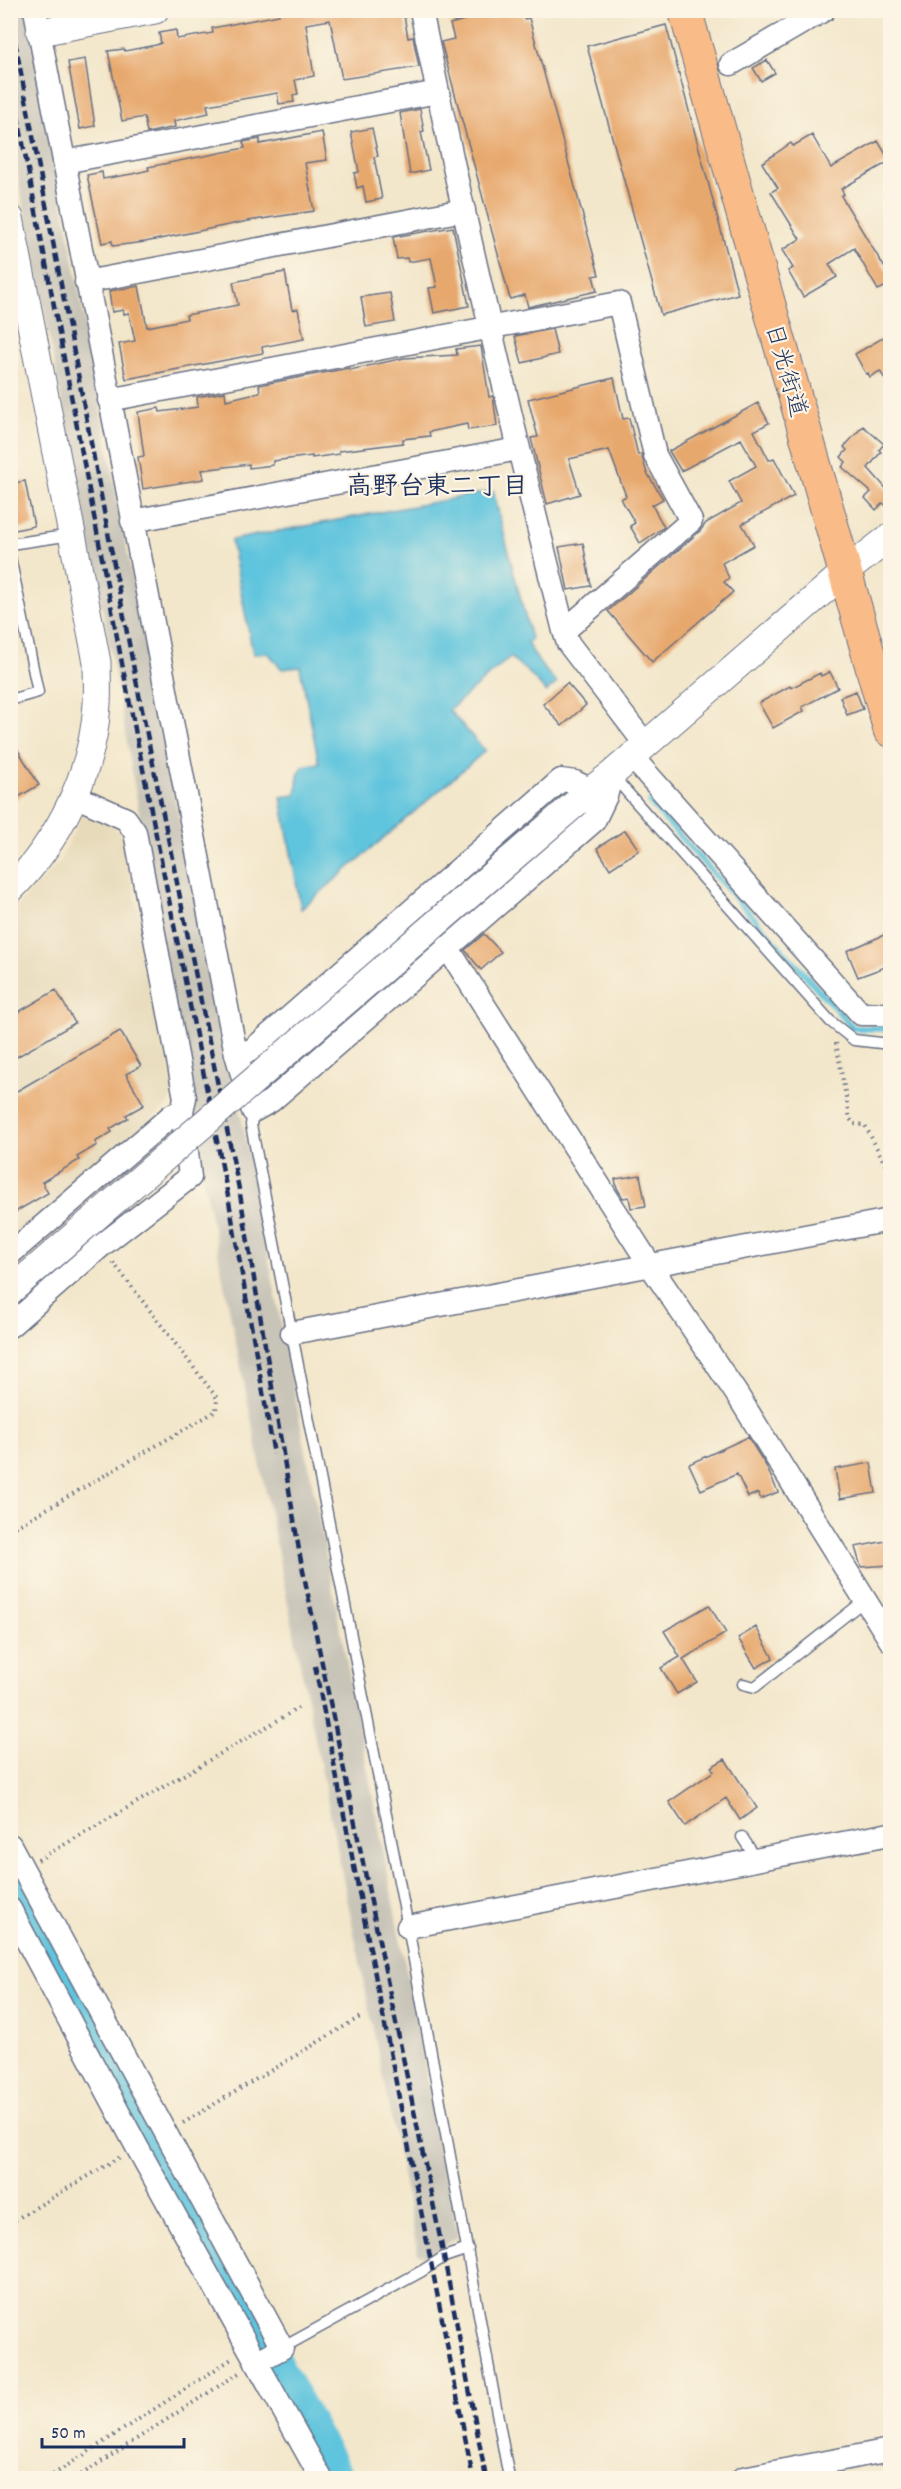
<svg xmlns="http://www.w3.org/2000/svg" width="901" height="2489" font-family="Dekko,'Klee One',sans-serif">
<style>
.built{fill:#e7daba}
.industrial{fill:#c8c4b8}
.water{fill:#5fc4dd;stroke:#3d7a9e;stroke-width:1.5}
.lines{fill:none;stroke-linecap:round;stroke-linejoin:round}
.stream{stroke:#5fc4dd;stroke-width:6}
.river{stroke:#5fc4dd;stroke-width:34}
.building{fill:#e7a86d}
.service-casing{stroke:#676f84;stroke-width:13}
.minor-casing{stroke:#676f84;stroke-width:25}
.tertiary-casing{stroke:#676f84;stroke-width:29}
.trunk-casing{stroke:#676f84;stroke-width:35}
.path{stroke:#676f84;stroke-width:4;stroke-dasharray:1.5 4.5;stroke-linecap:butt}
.service{stroke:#fff;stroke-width:10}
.minor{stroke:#fff;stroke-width:22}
.tertiary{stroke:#fff;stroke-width:27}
.trunk{stroke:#f9bc89;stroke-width:33}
.rail{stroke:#1b2f5e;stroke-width:4.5;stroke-dasharray:9 4.5;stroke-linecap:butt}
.tertiary-bridge-casing{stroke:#676f84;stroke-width:29;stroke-linecap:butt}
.path-bridge{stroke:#676f84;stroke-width:4;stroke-dasharray:1.5 4.5;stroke-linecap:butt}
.tertiary-bridge{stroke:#fff;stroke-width:27}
.labels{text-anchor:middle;stroke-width:4.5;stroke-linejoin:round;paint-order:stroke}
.street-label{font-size:24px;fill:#1b2f5e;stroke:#fcf5e5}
.neighbourhood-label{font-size:26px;font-weight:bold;fill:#1b2f5e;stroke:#fcf5e5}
</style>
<rect width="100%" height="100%" fill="#fcf5e5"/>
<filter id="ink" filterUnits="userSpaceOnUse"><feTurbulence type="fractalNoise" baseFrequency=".0167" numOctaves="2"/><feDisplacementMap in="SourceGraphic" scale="12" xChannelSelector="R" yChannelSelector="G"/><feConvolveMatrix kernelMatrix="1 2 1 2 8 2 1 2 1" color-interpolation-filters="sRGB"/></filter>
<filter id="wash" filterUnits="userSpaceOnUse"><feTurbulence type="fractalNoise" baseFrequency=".008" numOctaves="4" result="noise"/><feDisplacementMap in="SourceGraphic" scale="24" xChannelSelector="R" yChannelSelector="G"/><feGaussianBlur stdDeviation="1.35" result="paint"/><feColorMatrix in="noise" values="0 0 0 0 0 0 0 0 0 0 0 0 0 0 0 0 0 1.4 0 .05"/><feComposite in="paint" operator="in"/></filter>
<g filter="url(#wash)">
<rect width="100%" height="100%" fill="#f3e7cb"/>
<path class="built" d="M82 815 113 825 122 834 175 1090 167 1105 11 1242V912L60 861Z"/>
<path class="industrial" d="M10 11H26L40 78 126 545 221 1037 241 1116 458 2237 427 2257 418 2253 198 1153 116 679 11 141Z"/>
<path class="water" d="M493 491 531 639 527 643 540 664 557 683 546 692 531 675 510 657 449 710 485 751 301 909 281 797 296 795 298 776 303 766 319 763 300 667 282 669 268 653 253 654 231 540Z"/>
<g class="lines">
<path class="stream" d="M650 803 853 1028 890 1029"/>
<path class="river" d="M10 1875 337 2478"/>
</g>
<g id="blocks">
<path class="building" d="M278 10H403L408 38 413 37 419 67 342 79 330 20 306 24 314 76 295 80 298 94 293 95 294 102 279 104 277 93 207 105 209 113 174 121 175 127 147 133 144 117 122 121 108 51 124 49 125 51 156 45 161 43 159 33 176 30 177 39 213 33 212 28 279 15Z
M501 10H522L524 19 529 18 599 275 593 276 597 291 528 307 525 295 510 299 441 42 454 39 450 24Z
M666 25 738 294 661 315 587 46Z
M85 59 95 126 80 129 68 62Z
M767 60 775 73 761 81 753 68Z
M420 109 424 131 421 132 429 170 410 174 400 113Z
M372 128 378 156 374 157 382 199 366 202 363 186 357 188 354 173 359 172 351 132Z
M322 132 327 160 305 163 314 211 248 221 145 242 113 246 112 241 102 243 87 175 102 172 103 179 132 174 149 170 148 167 245 148 243 142 260 139V144Z
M812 135 831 168 878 141 890 161 841 189 844 194 841 196 891 278V284L878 290 854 248 829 264 837 277 803 297 788 271 793 268 782 250 800 239 771 192 778 188 762 163 791 143 793 146Z
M453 227 469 306 434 313 429 288 437 287 431 258 408 262 407 258 397 259 393 237Z
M285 272 292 310 298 309 304 339 262 347 263 353 126 379 119 344 135 341 129 313 124 314 123 310 112 312 109 291 139 286 147 327 187 319 186 315 238 305 233 282Z
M390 293 395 322 366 327 361 297Z
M552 329 558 354 522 363 515 336Z
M891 333V389L880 371 870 377 868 373 866 374 855 354Z
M481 346 489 397 493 396 497 426 468 430 467 424 429 432 430 436 403 439V443L339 451V454L312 458V456L273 461V465L249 468V464L202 470 204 479 143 489 138 457 144 456 138 412 159 408 160 412 198 407 197 397 225 392 226 400 260 392 259 385 349 368 350 370 404 358 457 355 456 349Z
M614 378 623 419 629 418 638 455 641 454 647 473 663 499 652 505 664 527 640 543 630 526 635 523 621 499 626 496 609 450 569 459 580 494 547 504 531 438 538 437 528 399Z
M758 403 769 423 754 431 769 460 774 458 794 496 742 524 754 545 722 563 729 578 724 582 733 592 652 662 608 611 700 531 706 523 741 503 729 481 756 466 741 439 681 471 669 451Z
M863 426 884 444 879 450 881 452 868 468 891 494V510L883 503 876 510 865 498 871 492 842 467 846 462 841 457 847 450 844 447Z
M25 481 34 526 10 531V484Z
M583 543 591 586 568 590 559 547Z
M830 672 838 688 802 707 804 711 773 728 759 703 790 686 791 688 820 673 821 676Z
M567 683 586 705 562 726 543 704Z
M856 691 863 709 847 715 840 697Z
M10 737 39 785 10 802Z
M625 830 639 850 610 869 597 848Z
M891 932V965L858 977 847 951Z
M484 934 501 952 481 970 465 950Z
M56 990 75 1023 10 1061V1017Z
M120 1031 141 1066 126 1074 144 1105 126 1115 128 1118 110 1129 112 1132 95 1142 97 1145 77 1157 79 1160 42 1182 48 1193 10 1215V1095Z
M640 1175 646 1206 631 1208 629 1197 623 1198 617 1188 615 1179Z
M748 1437 766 1466 778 1492 761 1499 758 1493 748 1497 737 1474 701 1490 689 1464Z
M871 1463 876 1493 840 1499 835 1469Z
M891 1540V1565L861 1567 855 1547Z
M709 1605 726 1633 683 1659 697 1682 677 1694 661 1668 680 1657 664 1631Z
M756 1627 773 1658 756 1668 738 1638Z
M725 1759 757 1808 740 1820 726 1798 685 1826 669 1802 714 1771 711 1767Z"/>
</g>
</g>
<g filter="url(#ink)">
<use href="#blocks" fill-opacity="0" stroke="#676f84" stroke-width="1.5"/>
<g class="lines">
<defs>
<path id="service" d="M10 314 28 311
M10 544 72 535
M10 557 38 692 10 700
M612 775 830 1021 854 1040 890 1044
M253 1111 251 1125 408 1927 509 2478
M743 1684 755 1687 865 1600
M742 1837 757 1860
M282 2348 422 2271 444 2257 468 2249"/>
<path id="minor" d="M35 10 236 1054 253 1111 271 1101 594 821 606 796 612 774
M731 64 824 10
M64 162 438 92
M86 282 464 210
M109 400 619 303 655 455 691 521 564 631C512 425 463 218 421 10
M132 521 518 449
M564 631 568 643 646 745
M632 757 861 1014H890
M75 796 126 819 135 832 185 1098 182 1111
M447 947 650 1265 738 1396 890 1640
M236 1054 252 1050 561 780 575 782 591 790
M10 1254 172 1115 182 1111 190 1177 101 1246 10 1326
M292 1333 890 1220
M10 1845 282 2348 256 2362
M10 1909 137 2147 321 2478
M408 1927 890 1834
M743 2478 890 2450"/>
<path id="tertiary" d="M40 32 155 10
M10 218 97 662C97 676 98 690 97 704 93 773 59 841 10 890
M440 920 591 790 612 774 845 572 890 537"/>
<path id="trunk" d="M685 10 890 730"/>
</defs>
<use href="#service" class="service-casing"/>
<use href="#minor" class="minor-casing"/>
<use href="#tertiary" class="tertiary-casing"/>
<use href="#trunk" class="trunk-casing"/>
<path class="path" d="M836 1043 850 1119 854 1124 865 1125 890 1174
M10 1530 216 1411 217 1398 112 1261
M38 1860 302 1706
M183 2123 360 2017
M10 2223 120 2157
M48 2478 233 2358
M76 2478 239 2373"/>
<use href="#service" class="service"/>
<use href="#minor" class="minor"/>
<use href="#tertiary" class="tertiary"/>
<use href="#trunk" class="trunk"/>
<path class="rail" d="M10 15 135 675 240 1194 300 1556 444 2257 486 2478
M10 75 125 679 228 1196 274 1454
M315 1666 473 2478"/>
<defs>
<path id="tertiary-bridge" d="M10 1291 440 920"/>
</defs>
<use href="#tertiary-bridge" class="tertiary-bridge-casing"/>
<path class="path-bridge" d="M10 16 40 10"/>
<use href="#tertiary-bridge" class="tertiary-bridge"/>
</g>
</g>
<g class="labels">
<g class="street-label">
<text transform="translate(787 370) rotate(74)" y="8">日光街道</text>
</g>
<g class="neighbourhood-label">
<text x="437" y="494">高野台東二丁目</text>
</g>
</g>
<rect width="901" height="2489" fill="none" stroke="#fcf5e5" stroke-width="36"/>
<path d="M42 2438v9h142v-9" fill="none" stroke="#1b2f5e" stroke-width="3"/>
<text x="51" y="2438" font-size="18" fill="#1b2f5e" stroke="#fcf5e5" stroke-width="4.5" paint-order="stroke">50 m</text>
</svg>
